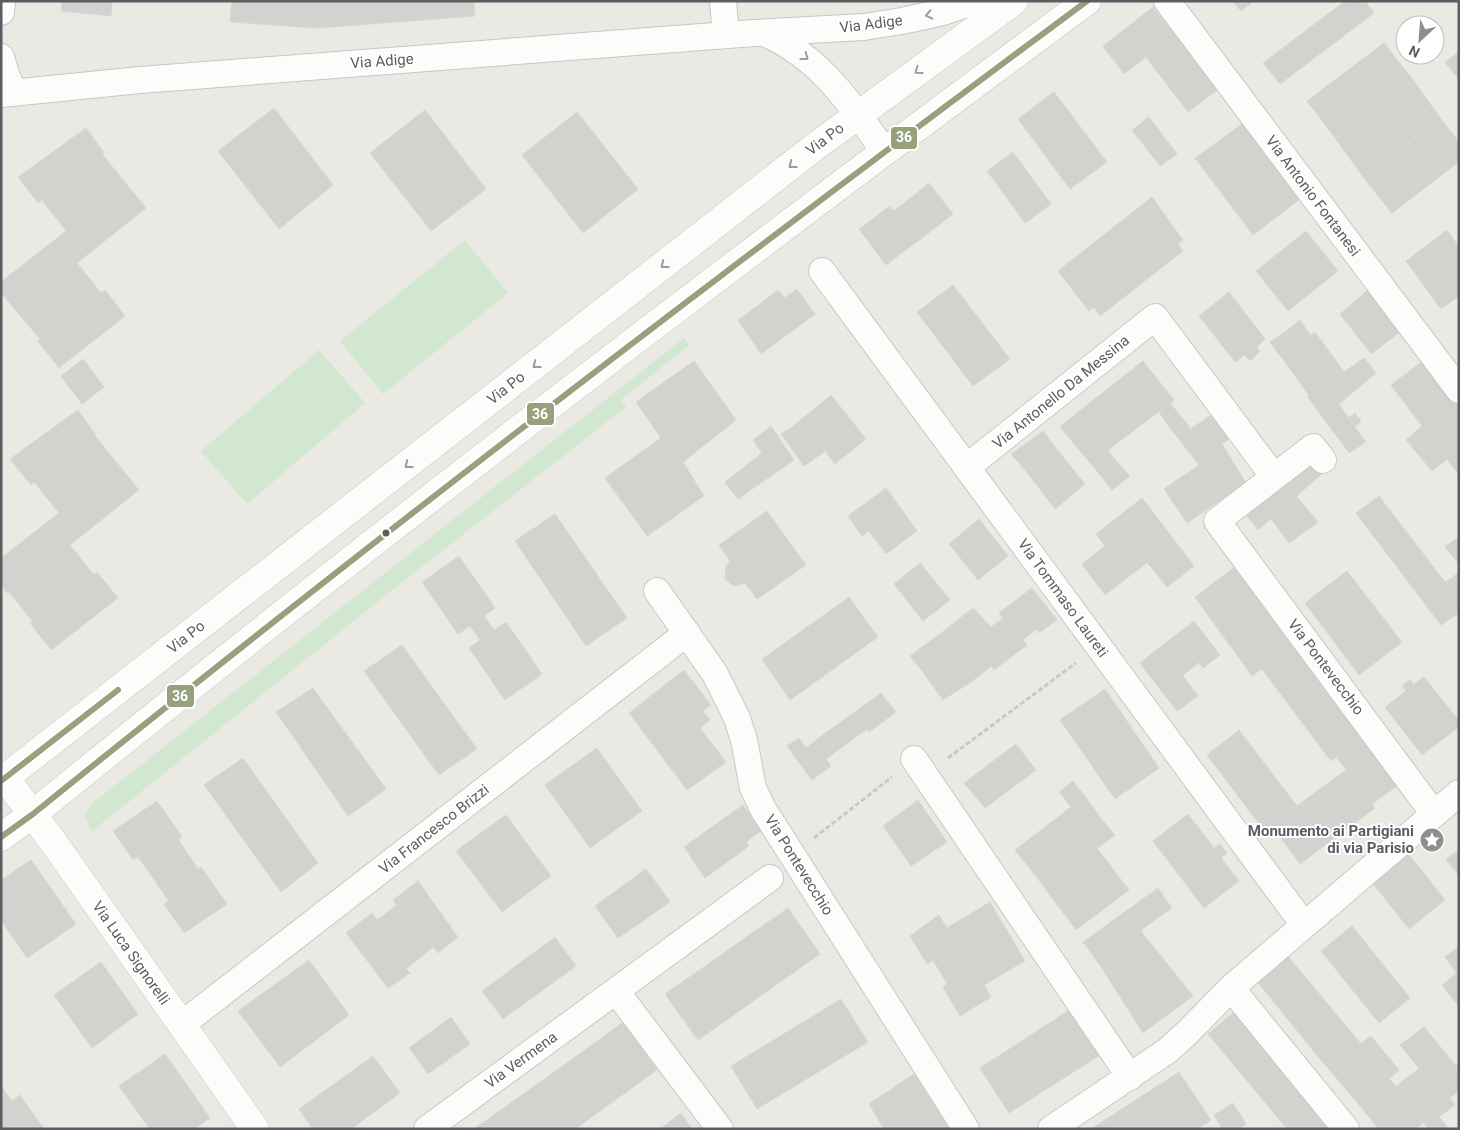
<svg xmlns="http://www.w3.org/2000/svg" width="1460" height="1130" font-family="Roboto,sans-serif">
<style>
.green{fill:#d1e7cf}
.building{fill:#d4d2cf;stroke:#d9d7d3}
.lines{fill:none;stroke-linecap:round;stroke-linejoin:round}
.minor-casing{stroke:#c7c7c6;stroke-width:28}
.tertiary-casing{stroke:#c7c7c6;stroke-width:29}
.secondary-casing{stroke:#c5c6c4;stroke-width:29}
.path{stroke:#c4cac7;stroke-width:3;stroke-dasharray:5 2.5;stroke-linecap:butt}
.minor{stroke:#fcfcfb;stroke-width:26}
.tertiary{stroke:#fcfcfb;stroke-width:28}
.secondary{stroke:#fcfcfb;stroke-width:28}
.bus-1-casing{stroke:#fff;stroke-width:10}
.bus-1{stroke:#97a17d;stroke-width:6}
.oneway{stroke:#9b9d9f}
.bus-dot{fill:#5a5d62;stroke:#fff;stroke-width:2}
.labels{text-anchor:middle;stroke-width:4;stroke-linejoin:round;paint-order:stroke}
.street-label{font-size:15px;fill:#5a5d62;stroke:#fff}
.poi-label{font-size:15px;font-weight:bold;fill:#5a5d62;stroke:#fff;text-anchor:end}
.line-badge{stroke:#fff;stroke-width:2}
.badge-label{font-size:14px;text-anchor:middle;font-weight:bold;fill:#fff}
</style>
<rect width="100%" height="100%" fill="#eae9e4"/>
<path class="green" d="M465 240 508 293 383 394 340 341Z
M684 338 689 345 621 400 626 407 396 587 91 832 85 815 94 802Z
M319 350 365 403 247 504 201 451Z"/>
<path class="building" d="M62 1H112L111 16 61 11Z
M232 1H474L475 16 317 28 230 22Z
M1233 1H1254L1241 11Z
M1345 1H1349L1351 4 1355 1H1365L1374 13 1280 84 1263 63Z
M1153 7 1217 90 1188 112 1146 57 1124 74 1103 46Z
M1384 43 1413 80 1335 138 1307 101Z
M1459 52V80L1445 62Z
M1413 80 1441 119 1416 137 1387 99Z
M1054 92 1107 162 1070 189 1018 119Z
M1387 99 1416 137 1363 177 1335 138Z
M274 108 333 185 279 229 218 151Z
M425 110 486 189 431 231 370 153Z
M577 112 638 189 583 233 522 155Z
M1149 117 1177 154 1160 166 1132 130Z
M1441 119 1459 142V162L1392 213 1363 177Z
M1242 124 1299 200 1253 235 1195 158Z
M86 128 104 153 102 154 146 208 77 263 101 293 105 290 125 316 59 368 38 341 40 339 1 293V282L66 231 42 200 38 203 18 177Z
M1013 152 1051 204 1025 223 987 171Z
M929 183 953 214 926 235 903 204Z
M1152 197 1183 240 1178 244 1183 251 1100 316 1094 307 1089 311 1058 271Z
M903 204 926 235 886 265 859 229 890 206 893 211Z
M1447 230 1459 247V296L1441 309 1406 261Z
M1306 231 1338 271 1288 311 1256 271Z
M953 285 1010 359 973 386 917 312Z
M797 289 815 314 761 354 746 332 765 318 756 307 778 290 784 298Z
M1368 290 1400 332 1371 354 1340 314Z
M1229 292 1265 339 1257 347 1260 351 1250 361 1245 355 1235 362 1199 316Z
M756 307 765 318 746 332 738 320Z
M1300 320 1310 335 1315 332 1344 372 1364 358 1376 373 1339 404 1286 331Z
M1286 331 1366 442 1349 453 1307 396 1309 395 1270 342Z
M83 359 104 387 82 404 61 376Z
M1424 360 1459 406V475L1391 385Z
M694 361 736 420 683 462 704 496 647 536 605 478 661 438 636 402Z
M1143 361 1174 400 1108 450 1078 412Z
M831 395 866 439 835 464 825 451 814 459 791 428Z
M1170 403 1184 420 1171 429 1159 412Z
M78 410 96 435 95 436 139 490 70 545 94 575 97 572 118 598 51 650 30 623 33 622 9 592 7 593 1 585V558L59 513 34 482 31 485 10 459Z
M1078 412 1117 462 1101 476 1060 427Z
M1355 413 1361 422 1355 426 1349 418Z
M1212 414 1230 438 1222 444 1246 483 1187 523 1164 489 1199 465 1171 429 1184 420 1191 429Z
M771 426 794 460 738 499 725 482 762 453 753 440Z
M1422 426 1447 459 1432 471 1406 440Z
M791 428 814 459 804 466 781 434Z
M1043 431 1055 447 1026 471 1011 454Z
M1055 447 1085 484 1055 509 1026 471Z
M1311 454 1325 471 1258 530 1243 511Z
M1117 462 1130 476 1112 490 1101 476Z
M886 488 917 531 886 554 869 531 862 536 848 516Z
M1296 496 1318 522 1289 543 1271 519Z
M1379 496 1445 582 1453 577 1459 584V613L1441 625 1356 513Z
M1142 498 1175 541 1105 595 1082 564 1105 546 1096 534Z
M767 511 806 565 757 599 745 583 736 586 732 585 725 579 726 567 730 561 719 545Z
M555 514 627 618 586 646 515 541Z
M979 519 1008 556 978 580 949 544Z
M1459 537V564L1445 547Z
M1175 541 1194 566 1167 587 1147 562Z
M459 556 495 608 484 616 494 630 506 622 542 674 505 700 469 648 480 640 470 626 458 634 422 582Z
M920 563 950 600 923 621 894 584Z
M1236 566 1364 736 1331 761 1262 669 1252 676 1195 597Z
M1347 571 1357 584 1337 600 1327 586Z
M1459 572V584L1453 577Z
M1357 584 1402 642 1359 675 1305 603 1327 586 1337 600Z
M1032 588 1057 620 1039 633 1036 629 1023 640 1027 645 1006 661 984 632 1003 618 999 613Z
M849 597 878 637 790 700 762 659Z
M973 608 991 627 984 632 1006 661 994 670 967 636 957 645 945 630Z
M1194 621 1220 655 1203 668 1176 635Z
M945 630 957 645 967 636 991 666 974 680 952 650 923 672 910 656Z
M1176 635 1198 663 1190 670 1168 641Z
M1168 641 1190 670 1178 679 1155 651Z
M402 645 477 749 439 775 364 671Z
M952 650 974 680 943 700 923 672Z
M1155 651 1178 679 1183 676 1198 696 1177 711 1140 663Z
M684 670 711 705 703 711 710 720 700 728 726 762 687 790 629 713Z
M1424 677 1459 721V727L1422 755 1385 707 1406 691 1402 686 1410 680 1414 684Z
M313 688 386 789 348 816 276 712Z
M1105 689 1159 768 1115 799 1060 720Z
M881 693 896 712 869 732 867 729 837 751 824 734Z
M1239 730 1297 806 1264 830 1207 755Z
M824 734 837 751 826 759 831 766 812 780 787 746 799 738 806 748Z
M1364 736 1400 784 1372 804 1336 756Z
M1016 744 1036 770 985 808 964 783Z
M597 748 642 811 590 848 545 785Z
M243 758 318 863 281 892 204 785Z
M1346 770 1375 808 1300 864 1271 825Z
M1073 781 1087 799 1073 809 1059 792Z
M1087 799 1100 817 1032 871 1015 850 1071 807 1073 809Z
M918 800 947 842 911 866 883 826Z
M157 801 182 837 178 839 198 869 201 867 227 904 184 933 164 904 169 901 138 857 133 860 113 831Z
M743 805 761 831 746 842 749 846 705 878 684 847Z
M1188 814 1214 848 1220 844 1227 853 1221 858 1239 881 1204 908 1153 841Z
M506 815 551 876 502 912 456 851Z
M1100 817 1115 835 1098 848 1083 830Z
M1083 830 1129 890 1076 930 1032 871Z
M1459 850V876L1446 859Z
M1407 852 1445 900 1409 929 1371 881Z
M31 860 76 924 27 958 1 920V880Z
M646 869 670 902 618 938 595 906Z
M418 881 458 937 438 953 433 947 406 969 410 973 388 988 346 933 372 913 377 920 397 905 393 900Z
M1158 888 1172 908 1141 930 1144 935 1130 947 1112 921Z
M990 902 1025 961 984 985 991 997 960 1016 943 987 947 984 933 960 927 964 910 936 939 915 947 928Z
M788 908 820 954 698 1040 665 994Z
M1112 921 1130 947 1101 967 1083 942Z
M1352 926 1410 998 1379 1023 1321 951Z
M1144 935 1193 996 1143 1033 1101 967 1130 947Z
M555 937 576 966 503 1019 482 991Z
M1459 946V976L1445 957Z
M1286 954 1343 1022 1311 1048 1256 980Z
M309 960 349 1015 280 1067 238 1011Z
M101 962 138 1014 92 1048 54 995Z
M1457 973 1459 976V1007L1442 985Z
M841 999 868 1042 757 1109 731 1066Z
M1077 1005 1105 1052 1009 1113 980 1068Z
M1239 1008 1340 1129H1287L1208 1034Z
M451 1017 470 1044 428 1074 409 1048Z
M623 1022 657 1070 614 1101 581 1053Z
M1343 1022 1385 1073 1354 1099 1311 1048Z
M1424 1027 1456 1066 1459 1063V1091L1446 1101 1400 1045Z
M1371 1036 1399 1070 1389 1079 1360 1044Z
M581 1053 614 1101 575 1129H505L495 1114Z
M165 1054 210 1118 194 1129H150L119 1086Z
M373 1056 400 1093 351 1129H313L299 1109Z
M1419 1069 1446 1101 1450 1098 1455 1105 1439 1117 1406 1078Z
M1179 1072 1211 1120 1197 1129H1091Z
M1385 1073 1396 1087 1406 1078 1436 1113 1415 1129H1379L1354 1099Z
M914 1074 950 1129H884L869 1104Z
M1 1086 12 1101 20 1095 44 1129H1Z
M1233 1103 1246 1124 1238 1129H1222L1214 1115Z
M681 1113 692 1129H660Z
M1436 1113 1439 1117 1449 1129H1429L1423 1122Z
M495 1114 505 1129H474Z"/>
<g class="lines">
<defs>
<path id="minor" d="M723 1 726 35
M1167 1 1459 390
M1 12 2 1
M764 33C819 56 851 104 884 151
M1 57 7 77 14 92
M1 94 140 80 754 33 864 27 902 21 943 12 976 1
M822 271 1304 925
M1323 460 1313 447 1217 521 1434 814
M967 467 1155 317 1274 477
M657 591 715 674 737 718 744 740 753 788 763 809 966 1129
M914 759 1130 1077
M1231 988 1346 1129
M616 991 720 1129
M181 1025 687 633
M427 1129 770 878
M1051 1129 1167 1051 1187 1033 1231 988 1459 793"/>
<path id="tertiary" d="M5 778 54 843 255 1129"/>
<path id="secondary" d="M1 781 816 146 1014 1
M1 837 33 814C377 534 730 265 1087 1"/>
</defs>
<use href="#minor" class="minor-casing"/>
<use href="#tertiary" class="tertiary-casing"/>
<use href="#secondary" class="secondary-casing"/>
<path class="path" d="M948 758 1076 663
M814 838 892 777"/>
<use href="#minor" class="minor"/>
<use href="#tertiary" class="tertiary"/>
<use href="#secondary" class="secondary"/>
<defs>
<path id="bus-1" d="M1 781 118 690
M1 837 33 814C378 535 730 266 1087 1"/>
</defs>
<use href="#bus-1" class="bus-1-casing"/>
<use href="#bus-1" class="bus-1"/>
</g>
<defs><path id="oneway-chevron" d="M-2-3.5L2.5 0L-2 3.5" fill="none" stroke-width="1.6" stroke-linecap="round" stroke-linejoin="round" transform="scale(1.25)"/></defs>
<g class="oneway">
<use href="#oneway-chevron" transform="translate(929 15) rotate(167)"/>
<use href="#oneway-chevron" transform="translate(805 57) rotate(37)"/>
<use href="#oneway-chevron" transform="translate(918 71) rotate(144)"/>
<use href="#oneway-chevron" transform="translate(792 165) rotate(142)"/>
<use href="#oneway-chevron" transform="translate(664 265) rotate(142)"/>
<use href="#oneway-chevron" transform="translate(536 365) rotate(142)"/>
<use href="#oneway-chevron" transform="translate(408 465) rotate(142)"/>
</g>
<defs>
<symbol id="sight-disc" viewBox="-11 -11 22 22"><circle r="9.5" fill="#8c8e90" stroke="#fff"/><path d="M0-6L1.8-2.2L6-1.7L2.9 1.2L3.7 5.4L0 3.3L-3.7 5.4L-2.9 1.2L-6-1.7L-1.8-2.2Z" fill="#fff"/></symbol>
</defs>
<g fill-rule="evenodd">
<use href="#sight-disc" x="1418" y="826" width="28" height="28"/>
</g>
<circle class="bus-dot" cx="386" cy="533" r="4.5"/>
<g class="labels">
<g class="street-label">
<text transform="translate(871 24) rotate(-7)" y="5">Via Adige</text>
<text transform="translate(382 61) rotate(-4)" y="5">Via Adige</text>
<text transform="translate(825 139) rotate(-37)" y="5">Via Po</text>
<text transform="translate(1313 196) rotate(53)" y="5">Via Antonio Fontanesi</text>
<text transform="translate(506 388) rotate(-38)" y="5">Via Po</text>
<text transform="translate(1061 392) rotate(-39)" y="5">Via Antonello Da Messina</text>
<text transform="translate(1063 598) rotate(54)" y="5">Via Tommaso Laureti</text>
<text transform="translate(186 637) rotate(-38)" y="5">Via Po</text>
<text transform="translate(1326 667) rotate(53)" y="5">Via Pontevecchio</text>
<text transform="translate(434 829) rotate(-38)" y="5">Via Francesco Brizzi</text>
<text transform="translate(799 865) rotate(58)" y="5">Via Pontevecchio</text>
<text transform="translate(131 953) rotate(55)" y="5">Via Luca Signorelli</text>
<text transform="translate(521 1060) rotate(-36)" y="5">Via Vermena</text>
</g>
<g class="poi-label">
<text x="1414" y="836">Monumento ai Partigiani<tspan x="1414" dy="17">di via Parisio</tspan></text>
</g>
</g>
<g class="line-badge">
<rect x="890" y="126" width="28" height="24" rx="5" fill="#97a17d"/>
<rect x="526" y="402" width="29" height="24" rx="5" fill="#97a17d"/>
<rect x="166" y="684" width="29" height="24" rx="5" fill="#97a17d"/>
</g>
<g class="badge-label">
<text x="904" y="142">36</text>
<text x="540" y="419">36</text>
<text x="180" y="701">36</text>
</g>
<rect width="1460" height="1130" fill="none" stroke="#5a5d62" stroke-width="5"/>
<g transform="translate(1420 40) rotate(206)"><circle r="24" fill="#ffffff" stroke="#bdbec0"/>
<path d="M0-4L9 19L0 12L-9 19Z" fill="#8c8e90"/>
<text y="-8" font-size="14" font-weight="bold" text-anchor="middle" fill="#5a5d62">N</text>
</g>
</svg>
